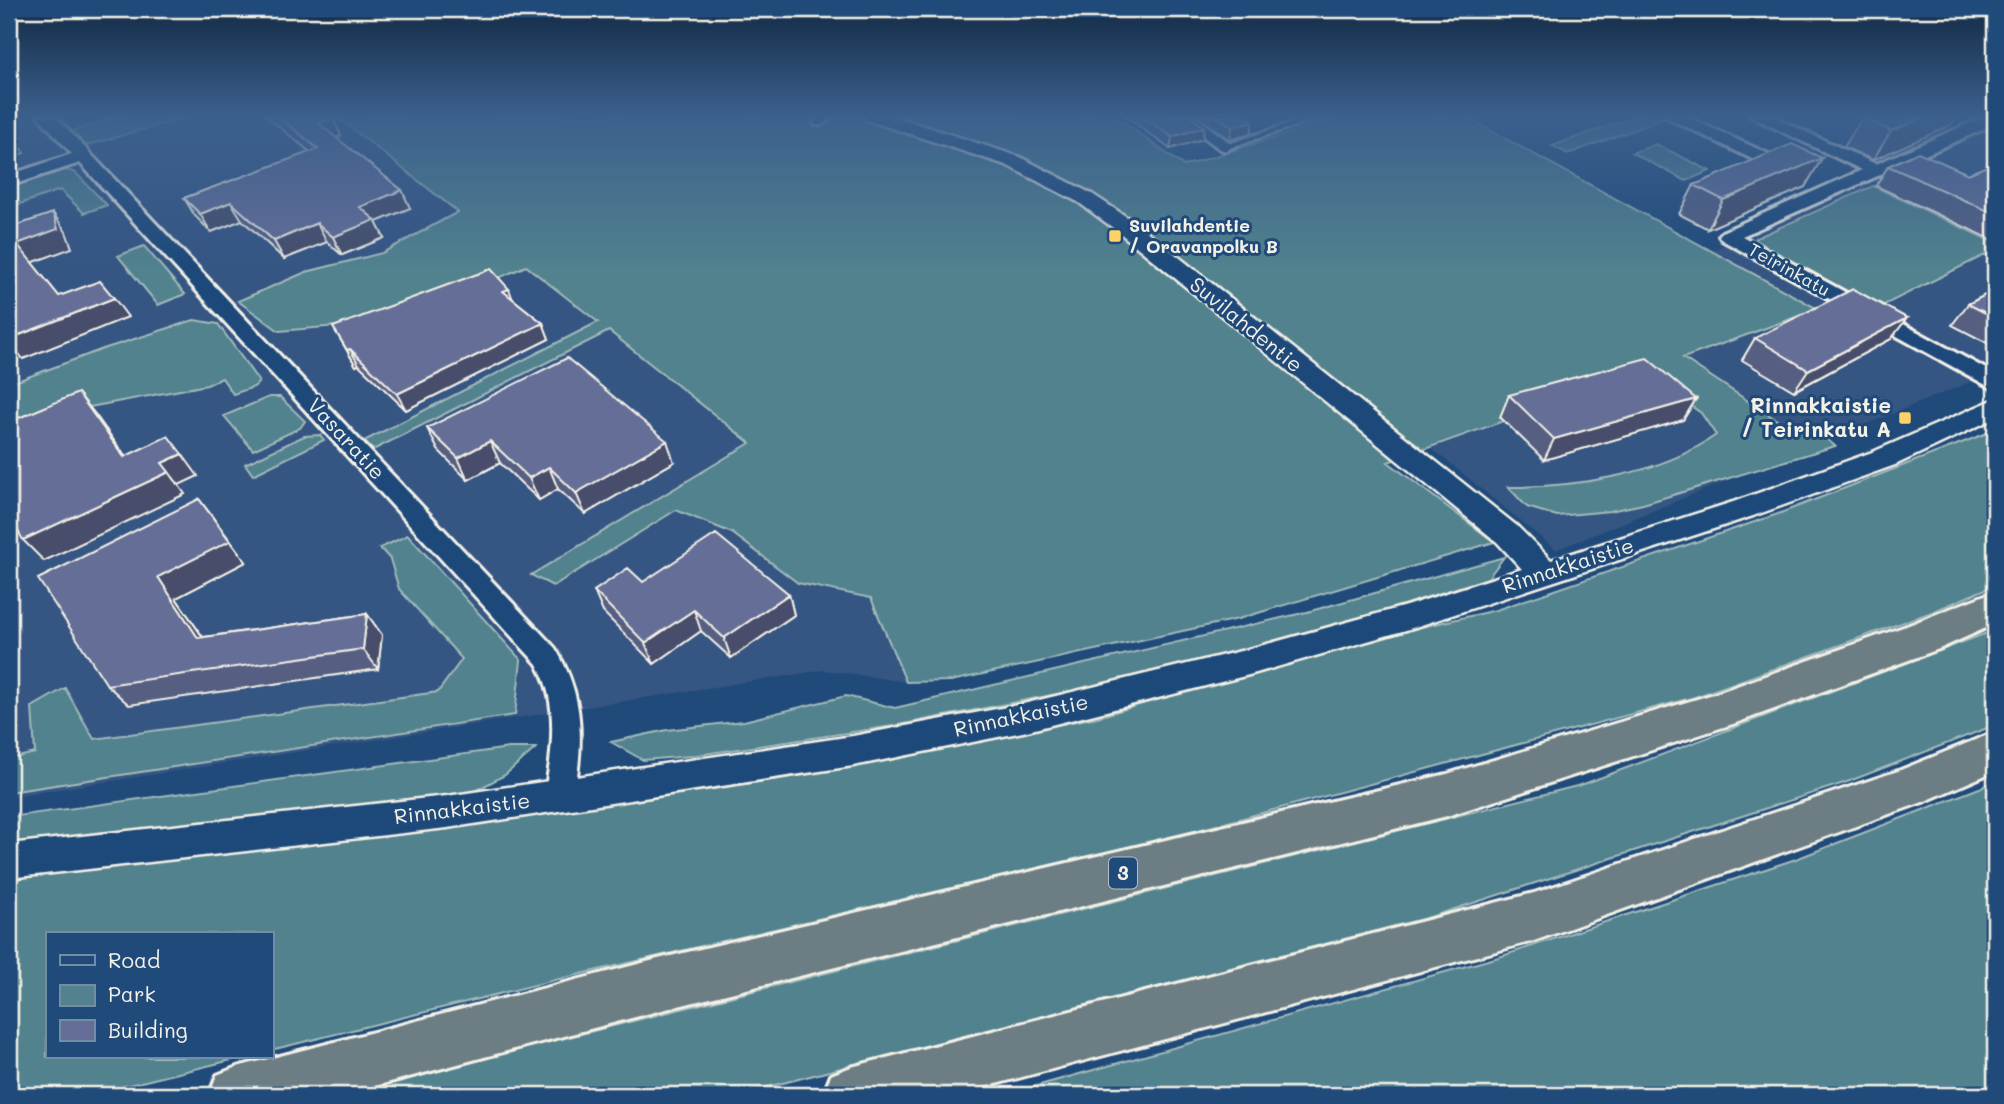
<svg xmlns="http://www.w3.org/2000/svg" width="2004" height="1104" font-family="Mali,sans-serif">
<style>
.built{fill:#345583}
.green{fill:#51828d;stroke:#a2baba;stroke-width:2}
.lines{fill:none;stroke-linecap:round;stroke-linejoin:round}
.service-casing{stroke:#f4f1e8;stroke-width:6}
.minor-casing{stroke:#f4f1e8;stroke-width:6}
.tertiary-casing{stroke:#f4f1e8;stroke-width:5}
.motorway-casing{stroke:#f4f1e8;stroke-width:6}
.service{fill:#1f4a7a;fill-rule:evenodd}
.minor{fill:#1f4a7a;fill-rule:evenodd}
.tertiary{fill:#1f4a7a;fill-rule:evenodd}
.motorway{fill:#6c7e84;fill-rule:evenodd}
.wall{fill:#575f82;stroke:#f4f1e8;stroke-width:2}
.shaded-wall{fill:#474d6a;stroke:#f4f1e8;stroke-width:2}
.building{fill:#656e97;stroke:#f4f1e8;stroke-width:2}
.poi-dot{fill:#ffd166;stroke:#1f4a7a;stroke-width:2.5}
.labels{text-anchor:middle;stroke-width:6;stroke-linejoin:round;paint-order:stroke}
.far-poi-label{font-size:18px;font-weight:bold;fill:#f4f1e8;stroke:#1f4a7a;text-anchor:start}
.far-street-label{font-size:18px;fill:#f4f1e8;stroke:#1f4a7a}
.shield{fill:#1f4a7a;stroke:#b4bfc7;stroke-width:2}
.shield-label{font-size:19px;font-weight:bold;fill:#f4f1e8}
.street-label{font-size:21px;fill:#f4f1e8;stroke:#1f4a7a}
.poi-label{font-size:21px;font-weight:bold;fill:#f4f1e8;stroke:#1f4a7a;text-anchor:end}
</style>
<rect width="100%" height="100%" fill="#1f4a7a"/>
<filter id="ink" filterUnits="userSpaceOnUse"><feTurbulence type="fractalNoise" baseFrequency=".0143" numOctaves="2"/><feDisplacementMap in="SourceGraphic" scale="14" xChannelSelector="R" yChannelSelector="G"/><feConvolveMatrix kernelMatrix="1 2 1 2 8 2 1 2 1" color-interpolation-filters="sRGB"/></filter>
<g filter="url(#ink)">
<path class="built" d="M9 116H336L785 470 871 598 906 682 824 670 9 797Z
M1995 125V372L1556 550 1431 448 1817 309 1713 250Z"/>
<path class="green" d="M122 116H190L85 146 72 131Z
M336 116H1115L1184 166 1343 116H1464L1818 309 1683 358 1792 430 1818 432 1835 446 1643 504 1610 511 1557 516 1527 507 1508 487C1575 487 1661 475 1716 435L1701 413 1642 372 1388 462 1494 542 1238 619 951 681 906 682 871 598 798 583 732 533 676 510 553 586 531 575 750 443 609 331 373 450 364 441 598 322 526 266 478 287 373 323 279 331 238 301 306 272 382 253 458 212Z
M1636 116 1666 118 1568 154 1552 146Z
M1656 144 1710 171 1686 181 1632 153Z
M67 170 76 173 107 205 84 213 60 190 9 208V186L41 175Z
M1873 186 1995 243V250L1878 308 1757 245 1756 238Z
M144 246 185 294 158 305 118 256Z
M194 320 218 324 259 382 254 387 233 394 222 378 207 385 63 412 9 435V384L103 349Z
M269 397H280L305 421 300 428 253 450 224 416Z
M1995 430V585L1932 612 1695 697 1176 836 555 980 271 1050V934H47V1057H244L88 1095H9V877L418 832 798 776 1097 717 1370 639 1496 610 1778 514Z
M320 435 324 440 253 475 245 464 304 436Z
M408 535 521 660 515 715 9 792V759L35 753 32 707 65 688 94 739 438 692 462 659 399 589 390 559 380 548Z
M1504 557 1488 578 1384 611 1124 681 893 726 691 756 643 760 611 742 667 730 744 721 846 696 895 708 1307 612Z
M1995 630V725L1847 782 1430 917 736 1095H336L1581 785Z
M509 748H536L505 775 471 793 9 849V817Z
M1995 782V1095H1004L1499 957 1796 859Z"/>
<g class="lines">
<defs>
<path id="service" d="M824 116H834L821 125H815V121Z
M1312 116H1324L1229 148 1222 146Z"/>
<path id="minor" d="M38 116H55L555 648C579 687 583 723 578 768 576 781 576 793 570 805L560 809 550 805C543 791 548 777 550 762 554 727 554 694 537 664L80 163 9 186V175L72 154Z
M1176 116H1194L1234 146 1226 151 1220 149Z
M1664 116H1685L1795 166 1797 170 1795 174H1783Z
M1750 116H1771L1876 164 1986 116H1995V124L1742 236 1995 374V390L1722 240 1719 236 1722 232 1862 170Z"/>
<path id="tertiary" d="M864 116H893L1020 157 1092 194 1136 223 1517 526 1551 560 1733 502 1875 451 1995 399V418L1895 465 1753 516 1406 630 1249 675 1023 732 853 766 447 828 9 878V844L447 796 853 736 1023 704 1249 649 1406 606 1522 569 1497 542 1120 233 1078 202 1006 165 867 120Z"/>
<path id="motorway" d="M1995 591V624L1939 649 1733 724 1447 816 658 1011 341 1095H209L217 1075 237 1067 658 959 1447 774 1717 693 1909 625Z
M1995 732V771L1923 802 1534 941 954 1095H823L831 1075 851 1067 1534 893 1898 771Z"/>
</defs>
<use href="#service" class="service-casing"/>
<use href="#minor" class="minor-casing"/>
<use href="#tertiary" class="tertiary-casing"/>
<use href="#motorway" class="motorway-casing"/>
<use href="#service" class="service"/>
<use href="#minor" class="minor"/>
<use href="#tertiary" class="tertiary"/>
<use href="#motorway" class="motorway"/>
</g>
<path class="wall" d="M266 116H330L333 118 341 136 336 138 410 208 376 222 384 238 342 255 327 242 284 259 242 220 211 232 195 216 184 198 310 152Z
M1125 116H1190L1203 139 1170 149Z
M1198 116H1246L1251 133 1230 140Z
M1868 116H1957L1951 125 1873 160 1844 147 1862 118Z
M1822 158 1805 187 1708 229 1679 214 1694 185Z
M1995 163V241L1876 186 1888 166 1968 174Z
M1995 290V347L1952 325 1968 304Z
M513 299 543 323 549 339 406 410 359 365 356 366 333 327Z
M1907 318 1891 339 1794 391 1742 360 1755 338Z
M1509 395 1696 399 1683 420 1544 460 1500 417Z
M427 428 674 462 585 514 558 489 539 500 500 463 468 480 438 450Z
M199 499 246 562 176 598 203 637 367 614 382 635 378 669 129 705 107 685Z
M643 582 789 594 794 615 731 658 701 631 654 664 603 612 594 591Z"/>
<path class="shaded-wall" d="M101 116H116L104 120Z
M1927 116H1957L1951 125 1873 160 1891 131Z
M333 118 341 136 327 141 318 123Z
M1253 121 1251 133 1230 140 1232 127Z
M1204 127 1203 139 1170 149 1172 137Z
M13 137 24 153 9 158V139Z
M1822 158 1805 187 1708 229 1723 200Z
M402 190 410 208 376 222 384 238 342 255 333 237 360 207Z
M231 202 242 220 211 232 200 214Z
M53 213 66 232 72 248 31 263 17 244Z
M317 223 327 242 284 259 274 241Z
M509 289 515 305 503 291Z
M114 298 128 317 23 359 9 341V339Z
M1907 318 1891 339 1794 391 1808 370Z
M543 323 549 339 406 410 397 394Z
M350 349 359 365 356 366 347 350Z
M78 393 95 414 141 478 124 457Z
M1696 399 1683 420 1544 460 1554 439Z
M490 441 500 463 468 480 458 458Z
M667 441 674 462 585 514 576 493Z
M182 454 198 476 179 485 162 463Z
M549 467 558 489 539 500 529 478Z
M169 472 185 494 44 561 23 540Z
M199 499 246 562 176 598 217 658 198 638 158 577Z
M789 594 794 615 731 658 724 638Z
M694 610 701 631 654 664 645 643Z
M367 614 382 635 378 669 363 649Z"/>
<path class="building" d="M278 116H330L333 118 318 123 402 190 360 207 375 220 333 237 317 223 274 241 231 202 200 214 184 198 318 149Z
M1142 116H1190L1204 127 1172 137Z
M1217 116H1246L1253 121 1232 127Z
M1868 116H1927L1891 131 1862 118Z
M1792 144 1822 158 1723 200 1694 185Z
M1918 152 1968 174 1995 163V214L1888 166Z
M53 213 58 229 17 244 59 296 100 281 114 298 9 339V228Z
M491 269 509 289 503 291 543 323 397 394 350 349 347 350 333 327Z
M1853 289 1907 318 1808 370 1755 338Z
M1995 290V318L1968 304Z
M567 358 667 441 576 493 549 467 529 478 490 441 458 458 427 428Z
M1647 358 1696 399 1554 439 1509 395Z
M78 393 124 457 168 436 182 454 162 463 169 472 23 540 9 515V422Z
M199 499 230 541 158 577 198 638 367 614 363 649 107 685 38 579Z
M716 534 789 594 724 638 694 610 645 643 594 591 628 568 643 582Z"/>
</g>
<linearGradient id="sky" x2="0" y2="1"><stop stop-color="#112943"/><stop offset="0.43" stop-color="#3c608d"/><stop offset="1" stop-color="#3c608d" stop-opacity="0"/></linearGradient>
<rect width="2004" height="270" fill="url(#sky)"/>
<g class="poi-dot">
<rect x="1108" y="229" width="14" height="14" rx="3.5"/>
<rect x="1898" y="411" width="14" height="14" rx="3.5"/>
</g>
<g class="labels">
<g class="far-poi-label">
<text x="1129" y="232">Suvilahdentie<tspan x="1129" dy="21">/ Oravanpolku B</tspan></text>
</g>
<g class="far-street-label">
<text transform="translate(1789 270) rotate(29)" y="6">Teirinkatu</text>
</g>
<rect class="shield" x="1109" y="857.5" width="28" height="31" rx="5"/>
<g class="shield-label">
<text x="1123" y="880">3</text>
</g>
<g class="street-label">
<text transform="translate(1246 325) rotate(39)" y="7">Suvilahdentie</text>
<text transform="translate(346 439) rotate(47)" y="7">Vasaratie</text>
<text transform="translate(1568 566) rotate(-18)" y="7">Rinnakkaistie</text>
<text transform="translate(1021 716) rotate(-12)" y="7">Rinnakkaistie</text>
<text transform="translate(462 809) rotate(-7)" y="7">Rinnakkaistie</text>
</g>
<g class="poi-label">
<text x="1891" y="413">Rinnakkaistie<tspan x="1891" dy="24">/ Teirinkatu A</tspan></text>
</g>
</g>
<rect width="2004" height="1104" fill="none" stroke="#1f4a7a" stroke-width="35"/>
<rect x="18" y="18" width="1969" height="1069" fill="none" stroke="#f4f1e8" stroke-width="2.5" filter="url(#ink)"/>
<rect x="46" y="932" width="228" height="126" fill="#1f4a7a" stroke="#748da6" stroke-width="2"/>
<rect x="60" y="955" width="35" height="10" fill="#1f4a7a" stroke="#748da6" stroke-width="2"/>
<text x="108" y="968" font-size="21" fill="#f4f1e8">Road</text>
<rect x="60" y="985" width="35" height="21" fill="#51828d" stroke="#748da6" stroke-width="2"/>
<text x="108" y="1002" font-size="21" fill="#f4f1e8">Park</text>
<rect x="60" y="1020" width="35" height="21" fill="#656e97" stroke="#748da6" stroke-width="2"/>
<text x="108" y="1038" font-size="21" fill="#f4f1e8">Building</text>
</svg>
